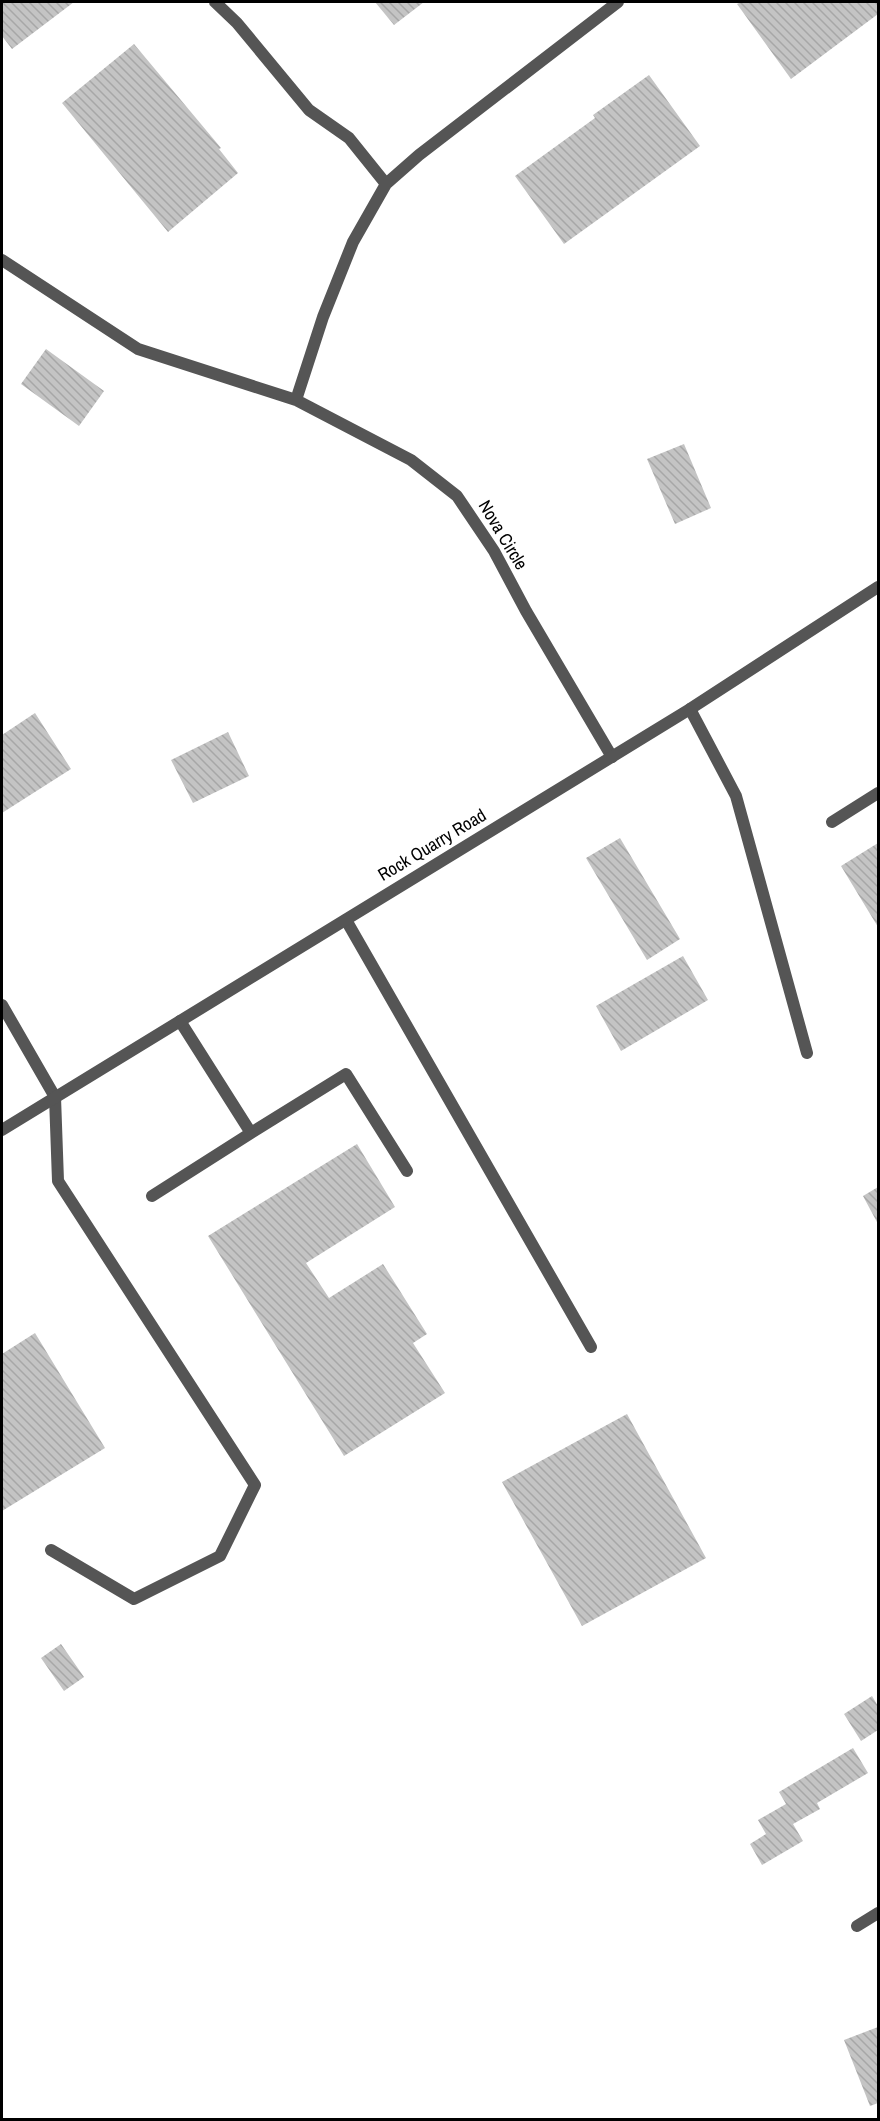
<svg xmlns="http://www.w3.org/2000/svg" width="880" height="2121" font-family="'Archivo Narrow',sans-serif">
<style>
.building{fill:url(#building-back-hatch)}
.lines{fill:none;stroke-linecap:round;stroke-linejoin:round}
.service{stroke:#555;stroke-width:12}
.minor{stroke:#555;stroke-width:12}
.tertiary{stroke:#555;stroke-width:12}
.labels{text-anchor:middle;stroke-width:4.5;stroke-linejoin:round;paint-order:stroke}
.street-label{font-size:18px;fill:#000;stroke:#fff}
</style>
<defs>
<pattern id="building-back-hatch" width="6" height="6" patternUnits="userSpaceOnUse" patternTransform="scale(1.5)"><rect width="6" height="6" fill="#c4c4c4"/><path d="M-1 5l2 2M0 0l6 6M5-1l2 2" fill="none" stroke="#a7a7a7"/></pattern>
</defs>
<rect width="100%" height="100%" fill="#fff"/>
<path class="building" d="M2 2H74L12 49 2 36Z
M375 2H424L394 25Z
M741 2H878V14L791 79 737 4Z
M134 44 221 148 219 149 238 173 168 232 62 103Z
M649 75 700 146 564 244 515 176 595 118 593 115Z
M46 349 104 391 79 426 21 384Z
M684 444 711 508 675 524 647 459Z
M35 713 71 769 2 813V735Z
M228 732 249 776 193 803 171 760Z
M620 838 680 939 647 960 586 858Z
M878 843V927L841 866Z
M683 956 708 1000 621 1051 596 1006Z
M357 1144 395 1207 306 1263 329 1298 383 1264 427 1334 413 1343 445 1393 344 1456 208 1236Z
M878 1187V1224L863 1196Z
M35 1333 105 1448 2 1511V1354Z
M627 1414 706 1558 582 1626 502 1482Z
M61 1644 84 1677 64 1691 41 1658Z
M872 1696 878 1706V1730L861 1741 844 1714Z
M853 1748 868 1773 817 1803 820 1809 793 1824 803 1841 762 1865 750 1844 766 1834 758 1820 786 1804 779 1792Z
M878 2027V2103L870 2106 844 2040Z"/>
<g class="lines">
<path class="service" d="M690 709 736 796 807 1053
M832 822 878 793
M346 920 591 1347
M251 1133 346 1074 407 1171
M152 1196 251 1133 180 1021
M51 1550 134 1599 220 1556 255 1485 58 1181 55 1097"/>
<path class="minor" d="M215 2 237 23 309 110 349 138 386 184
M2 260 138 349 296 400 411 460 457 496 494 551 526 611 612 757
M296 400 323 317 353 242 386 184 419 155 618 2
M2 1005 55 1097
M857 1926 878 1913"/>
<path class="tertiary" d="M2 1130 690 709 878 587"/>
</g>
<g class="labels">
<g class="street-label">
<text transform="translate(503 535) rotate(59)" y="6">Nova Circle</text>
<text transform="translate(432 845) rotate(-31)" y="6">Rock Quarry Road</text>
</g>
</g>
<rect width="880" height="2121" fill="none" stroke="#000000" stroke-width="6"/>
</svg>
